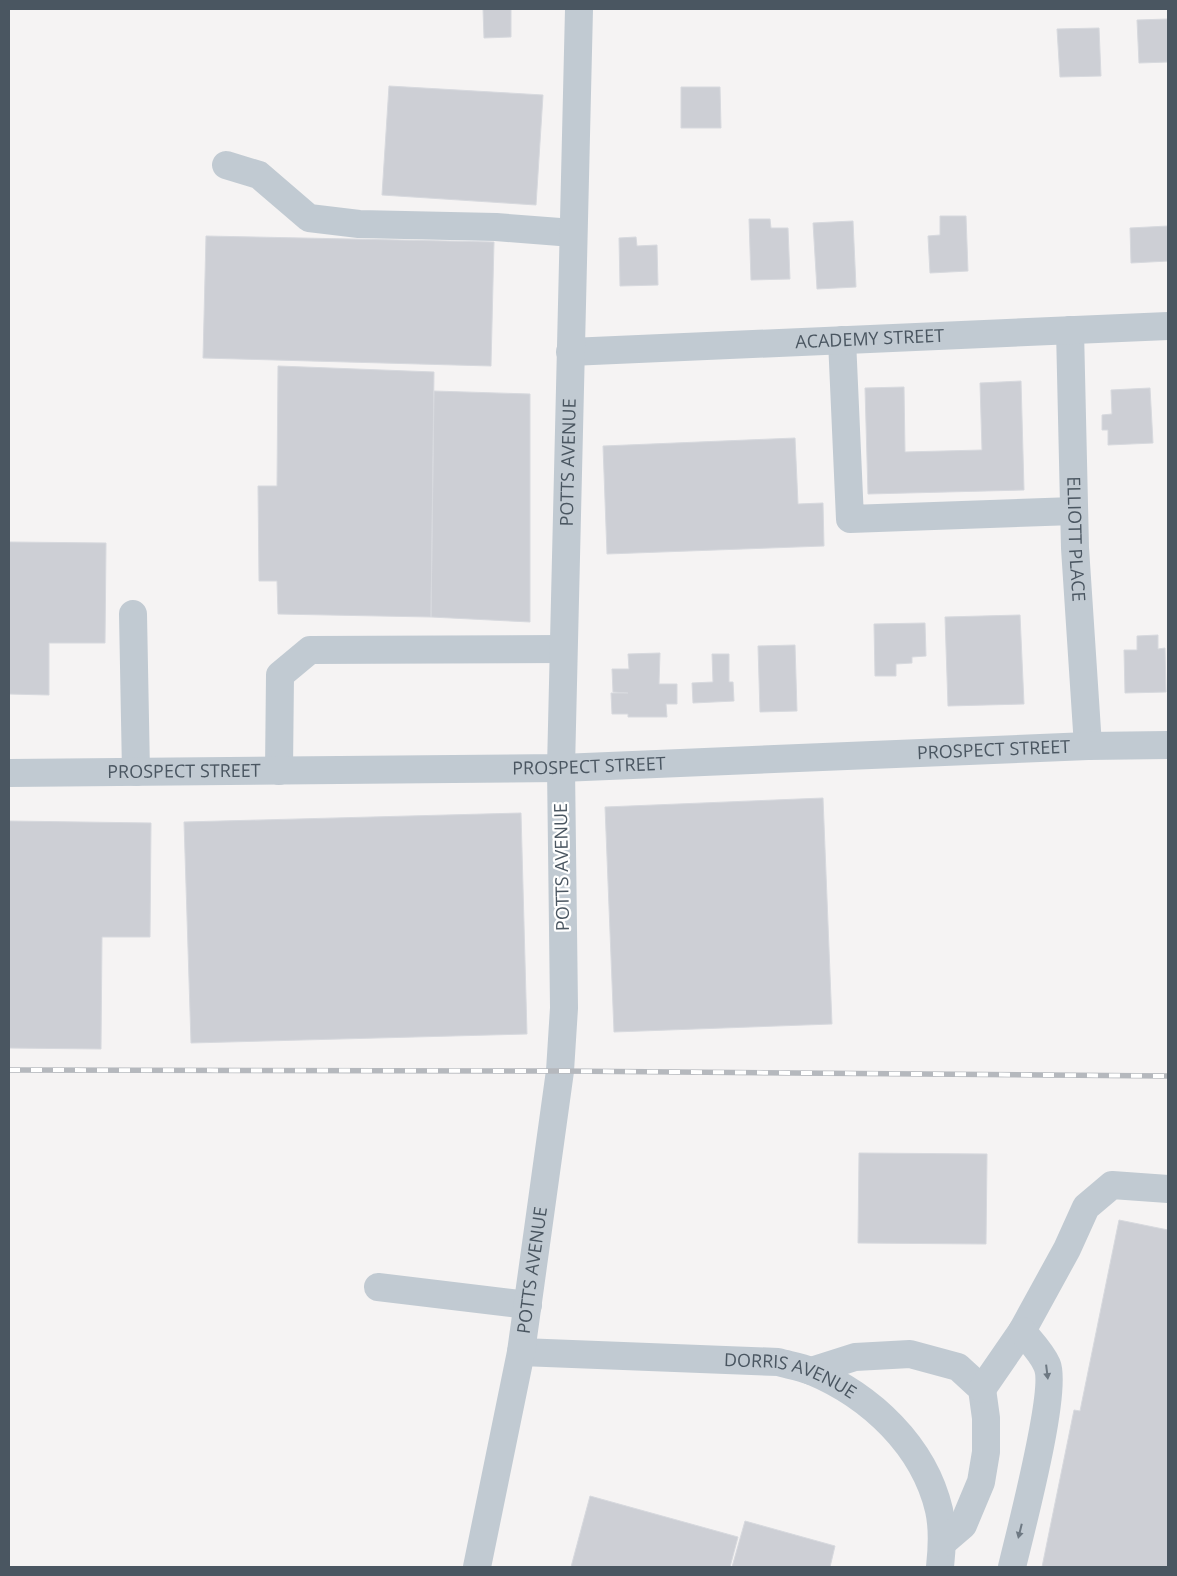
<svg xmlns="http://www.w3.org/2000/svg" width="1177" height="1576" font-family="'Open Sans',sans-serif">
<style>
.building{fill:#cdcfd5;stroke:#d7d9de}
.lines{fill:none;stroke-linecap:round;stroke-linejoin:round}
.minor{stroke:#c1cad2;stroke-width:28}
.rail-casing{stroke:#b5b8bd;stroke-width:5.5}
.rail{stroke:#fff;stroke-width:4;stroke-dasharray:11;stroke-linecap:butt}
.oneway{fill:#6e7983}
.labels{text-anchor:middle;stroke-width:4.5;stroke-linejoin:round;paint-order:stroke}
.street-label{font-size:18px;fill:#4a5661;stroke:#fff}
</style>
<rect width="100%" height="100%" fill="#f5f3f3"/>
<path class="building" d="M483 9H511V37L484 38Z
M1168 19V62L1139 63 1137 20Z
M1099 28 1101 76 1060 77 1057 29Z
M389 86 543 95 536 205 382 195Z
M681 87H720L721 128H681Z
M940 216H966L968 271 930 273 928 236 940 235Z
M749 219H770L771 228H788L790 279 751 280Z
M853 221 856 287 817 289 813 223Z
M1168 226V261L1131 263 1130 228Z
M206 236 494 242 491 366 203 358Z
M636 237 637 246 657 245 658 285 620 286 619 238Z
M278 366 434 372 431 617 278 614 277 581H259L258 486H277Z
M1021 381 1024 490 868 494 865 388 904 387 905 452 982 450 980 383Z
M1150 388 1153 443 1108 445V430H1102V415L1112 414 1111 390Z
M434 391 530 394V622L431 617Z
M795 438 798 504 823 503 824 546 607 554 603 446Z
M9 542 106 543 105 643H49V695L9 694Z
M1020 615 1024 704 948 706 945 617Z
M925 623 926 656 912 657V663L896 664V676H875L874 624Z
M1158 635V649L1165 648 1166 692 1125 693 1124 650H1137V636Z
M795 645 797 711 760 712 758 646Z
M660 653 659 684H677V704H666L667 717H628V714H612L611 693H628L613 692 612 669H629L628 654Z
M712 654H729V682H733L734 701 693 703 692 683 713 682Z
M823 798 832 1024 614 1032 605 807Z
M521 813 527 1034 191 1043 184 822Z
M9 821 151 823 150 937H102L101 1049 9 1048Z
M859 1153 987 1154 986 1244 858 1243Z
M1119 1220 1168 1230V1567H1042L1074 1410 1080 1411Z
M590 1496 738 1537 730 1567H571Z
M745 1521 835 1546 830 1567H732Z"/>
<g class="lines">
<g class="minor">
<path d="M226 165 259 175 309 218 359 224 496 227 573 233"/>
<path id="s1" d="M1070 330 1075 548 1088 746"/>
<path d="M842 340 850 519 1074 511"/>
<path id="s2" d="M570 352 1168 326"/>
<path d="M133 614 136 772"/>
<path d="M279 771 280 675 310 650 563 649"/>
<path id="s3" d="M9 773 561 768 1088 746 1168 745"/>
<path d="M378 1287 528 1305"/>
<path id="s4" d="M521 1352 778 1362C789 1365 801 1367 811 1371 871 1396 924 1446 939 1510 943 1528 942 1549 940 1567"/>
<path d="M811 1371 855 1357 910 1354 958 1367 982 1389 986 1418V1452L981 1482 963 1525 942 1543"/>
<path d="M982 1389 1022 1331 1067 1249 1086 1207 1112 1185 1168 1189"/>
<path id="s5" d="M477 1567 521 1352 560 1071 564 1008 561 768 579 9"/>
<path d="M1012 1567C1020 1533 1058 1390 1047 1365 1042 1353 1030 1341 1022 1331"/>
</g>
<defs>
<path id="rail" d="M9 1070 560 1071 1168 1076"/>
</defs>
<use href="#rail" class="rail-casing"/>
<use href="#rail" class="rail"/>
</g>
<defs><path id="oneway-solid" d="M-6-.8H1V-3.2L6.5 0L1 3.2V.8H-6Z" transform="scale(1.25)"/></defs>
<g class="oneway">
<use href="#oneway-solid" transform="translate(1047 1372) rotate(83)"/>
<use href="#oneway-solid" transform="translate(1020 1531) rotate(104)"/>
</g>
<g class="labels">
<g class="street-label">
<text dy="6" stroke="none"><textPath href="#s2" startOffset="300">ACADEMY STREET</textPath></text>
<text dy="6" stroke="none"><textPath href="#s5" startOffset="1112">POTTS AVENUE</textPath></text>
<text dy="6" stroke="none"><textPath href="#s1" startOffset="209">ELLIOTT PLACE</textPath></text>
<text dy="6" stroke="none"><textPath href="#s3" startOffset="985">PROSPECT STREET</textPath></text>
<text dy="6" stroke="none"><textPath href="#s3" startOffset="580">PROSPECT STREET</textPath></text>
<text dy="6" stroke="none"><textPath href="#s3" startOffset="175">PROSPECT STREET</textPath></text>
<text transform="translate(562 867) rotate(-91)" y="6">POTTS AVENUE</text>
<text dy="6" stroke="none"><textPath href="#s5" startOffset="302">POTTS AVENUE</textPath></text>
<text dy="6" stroke="none"><textPath href="#s4" startOffset="272">DORRIS AVENUE</textPath></text>
</g>
</g>
<rect width="1177" height="1576" fill="none" stroke="#4a5661" stroke-width="20"/>
</svg>
